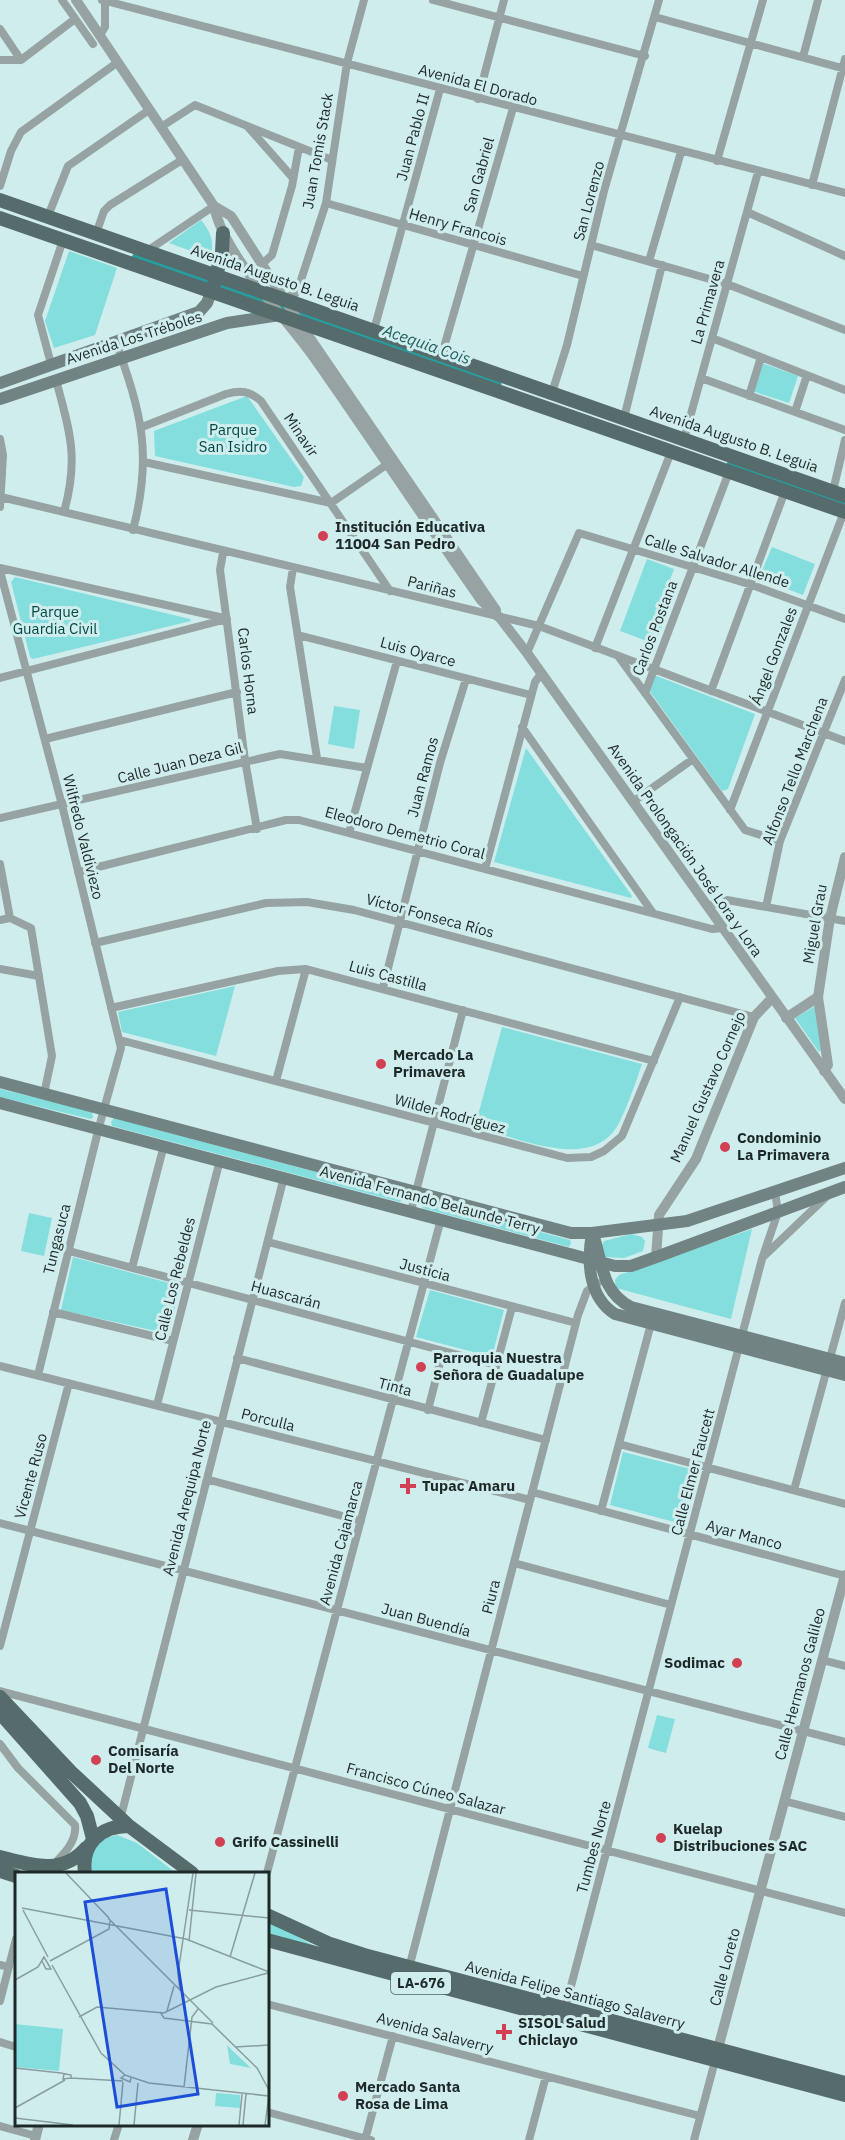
<svg xmlns="http://www.w3.org/2000/svg" width="845" height="2140" font-family="'IBM Plex Sans',sans-serif">
<style>
.green{fill:#84dede}
.lines{fill:none;stroke-linecap:round;stroke-linejoin:round}
.canal{stroke:#289d9e;stroke-width:9}
.minor{stroke:#97a3a3;stroke-width:8}
.tertiary{stroke:#97a3a3;stroke-width:10}
.secondary{stroke:#718383;stroke-width:12}
.primary{stroke:#566b6b;stroke-width:14}
.poi-dot{fill:#d14153;stroke:#d0eded;stroke-width:2}
.labels{text-anchor:middle;stroke-width:6;stroke-linejoin:round;paint-order:stroke}
.shield{fill:#d0eded;stroke:#536363;stroke-width:1.5}
.shield-label{font-size:14px;font-weight:bold;fill:#1d2828}
.street-label{font-size:15px;fill:#1d2828;stroke:#d0eded}
.park-label{font-size:15px;fill:#004647;stroke:#d0eded}
.poi-label{font-size:15px;font-weight:bold;fill:#1d2828;stroke:#d0eded;text-anchor:start}
.water-label{font-size:16px;font-style:italic;fill:#205d5d;stroke:#d0eded}
.inset-road{fill:none;stroke:#889e9e;stroke-width:1.5}
.view{fill:#1d4ed8;fill-opacity:0.15;stroke:#1d4ed8;stroke-width:3}
.inset-edge{fill:none;stroke:#1d2828;stroke-width:3}
</style>
<rect width="100%" height="100%" fill="#d0eded"/>
<path class="green" d="M201 220C211 232 215 243 210 258L169 243Z
M69 251 117 268 95 335 54 348 45 321Z
M762 363 798 376 789 403 752 391Z
M247 396 304 477 301 486 294 487 155 456 154 431Z
M772 547 815 564 803 595 759 578Z
M647 559 674 569 657 615 665 619 655 644 620 631Z
M15 577 190 619 191 621 33 659 30 657 11 582Z
M654 675 755 714 728 789 722 791 648 689Z
M334 706 360 710 354 749 328 744Z
M526 748 632 896 631 898 494 862Z
M235 986 216 1056 122 1032 118 1012Z
M815 1006 821 1050 819 1052 795 1018Z
M502 1027 642 1064C635 1084 627 1110 616 1128 588 1171 514 1137 475 1126Z
M0 1089 92 1111 93 1118 90 1119 0 1097Z
M114 1118 402 1195 403 1200 400 1202 112 1126 111 1122Z
M425 1201 570 1240 571 1243 569 1247 422 1208Z
M29 1213 52 1218 44 1256 21 1251Z
M752 1229 731 1319 616 1288 615 1280 619 1275Z
M631 1234 642 1237 645 1241 643 1251 624 1258 605 1257 602 1245 604 1241Z
M73 1257 180 1286 169 1334 61 1310Z
M430 1290 504 1310 492 1357 416 1337Z
M623 1452 695 1470 682 1524 610 1505Z
M657 1715 675 1719 666 1753 648 1748Z
M117 1835 137 1843 176 1873H90C91 1852 94 1840 117 1835Z
M267 1920 324 1951 267 1935Z"/>
<g class="lines">
<path class="canal" d="M136 258 497 384
M731 465 845 504"/>
<path class="minor" d="M62 0 93 44
M102 0 845 193
M433 0 645 56
M655 17 845 69
M0 29 21 60
M100 35 105 27V1
M803 57 818 0
M0 60H21L75 19
M478 99 504 0
M161 127 195 105 332 160
M248 127 293 178
M717 161 763 0
M812 185 845 59
M0 186 11 151 21 132 118 62
M326 203 583 276
M747 212 845 256
M48 216 68 166 149 110
M96 234 104 211 110 205 182 160
M591 245 727 284 845 330
M147 251 214 206
M649 261 681 152
M262 264 272 255 292 186 299 147
M284 298 295 294 300 283 326 203 347 63 364 0
M374 330 440 89
M712 338 845 390
M116 342C141 413 153 453 133 530
M442 354 513 108
M51 364 38 315 63 240
M701 378 845 430
M56 380C70 432 79 458 64 512
M551 396 567 345 604 191 659 0
M749 396 761 357
M795 412 807 375
M624 418 662 265
M142 427 226 394C241 390 250 391 261 401L390 591
M0 439 3 455 0 507
M684 439 758 172
M144 462 331 503 392 461
M833 491 845 440
M1 497 539 626 845 741
M223 553 220 570 245 760 257 829
M0 568 224 618
M293 568 290 587 317 758
M0 571 62 805 121 1048 99 1127 38 1375
M298 635 531 695
M595 648 671 452
M527 653 579 533 752 585 845 619
M618 656 745 830 780 841
M0 678 227 619
M711 691 785 491
M645 693 729 472
M522 727 653 913
M45 739 237 692
M634 801 693 759
M730 810 844 512
M0 818 280 754 367 768
M349 833 397 661
M0 864 10 918
M485 869 535 682 541 674
M78 872 286 820H299L712 929 723 928
M708 906 727 900 845 921
M766 907 780 841 845 680
M10 918 31 928 52 1056 44 1094
M0 920 10 918
M95 943 266 903 307 902 354 910 754 1017
M0 969 39 976
M383 988 440 763 466 679
M111 1008 278 971 306 969 654 1061
M120 1040 567 1158 591 1157 604 1151 622 1136 680 997
M276 1081 306 969
M411 1211 463 1010
M268 1242 576 1323
M69 1251 496 1365
M764 1256 826 1197
M132 1268 164 1145
M53 1312 173 1341
M237 1358 546 1440
M0 1366 530 1500
M157 1405 220 1160
M428 1410 443 1351
M481 1423 512 1307
M619 1444 845 1504
M206 1479 361 1521
M794 1490 845 1303
M532 1492 845 1576
M601 1511 652 1320
M0 1523 845 1742
M514 1563 671 1605
M0 1646 69 1383
M822 1660 845 1666
M0 1691 845 1913
M0 1744 18 1768 75 1825C77 1841 64 1854 53 1865
M784 1801 845 1817
M120 1820 284 1177
M267 1873 441 1219
M0 1965 9 1967
M409 1968 578 1315 587 1291 598 1283
M0 2001 16 1939
M267 2004 700 2116
M565 2009 762 1259 778 1212 775 1192
M0 2042 16 2047
M267 2112 371 2140
M0 2126 36 2136
M114 2140 119 2124
M365 2140 393 2036
M529 2140 546 2076
M694 2140 715 2061"/>
<path class="tertiary" d="M76 0 214 206C223 253 284 316 313 356 370 437 424 519 481 600L500 618 527 653 845 1099
M214 206 231 216 299 322 496 610
M786 1018 818 997
M824 1071 828 1065 818 997 830 918 845 857
M656 1257 659 1215 696 1159 754 1017 772 998
M716 2056 845 1575
M35 2140 39 2124
M193 2140 198 2124"/>
<path class="secondary" d="M0 383 199 312 207 303 211 292
M0 399 227 323 280 315
M0 1082 571 1233H592L687 1221 845 1168
M0 1103 615 1266H631L659 1256 845 1187
M592 1233C587 1261 588 1297 615 1314L845 1375
M594 1237C603 1266 602 1292 631 1307L845 1363"/>
<path class="primary" d="M0 200 845 496
M0 218 845 512
M214 284 222 252 223 233
M0 1697 71 1772 129 1826
M0 1713 80 1803 87 1816 93 1839
M0 1857C31 1865 62 1876 86 1848
M0 1871 16 1876
M85 1873C81 1844 100 1826 129 1826L192 1873
M267 1915 330 1944 364 1955 845 2083
M267 1940 845 2095"/>
</g>
<g class="poi-dot">
<circle cx="323" cy="536" r="6"/>
<circle cx="381" cy="1064" r="6"/>
<circle cx="725" cy="1147" r="6"/>
<circle cx="421" cy="1367" r="6"/>
<path d="M405 1477h6v6h6v6h-6v6h-6v-6h-6v-6h6z"/>
<circle cx="737" cy="1663" r="6"/>
<circle cx="96" cy="1760" r="6"/>
<circle cx="661" cy="1838" r="6"/>
<circle cx="220" cy="1842" r="6"/>
<path d="M501 2023h6v6h6v6h-6v6h-6v-6h-6v-6h6z"/>
<circle cx="343" cy="2096" r="6"/>
</g>
<g class="labels">
<rect class="shield" x="391" y="1972" width="60" height="22" rx="4.5"/>
<g class="shield-label">
<text x="421" y="1988">LA-676</text>
</g>
<g class="street-label">
<text transform="translate(478 85) rotate(15)" y="5">Avenida El Dorado</text>
<text transform="translate(413 137) rotate(-75)" y="5">Juan Pablo II</text>
<text transform="translate(318 151) rotate(-80)" y="5">Juan Tomis Stack</text>
<text transform="translate(479 175) rotate(-74)" y="5">San Gabriel</text>
<text transform="translate(589 201) rotate(-75)" y="5">San Lorenzo</text>
<text transform="translate(458 227) rotate(16)" y="5">Henry Francois</text>
<text transform="translate(275 278) rotate(19)" y="5">Avenida Augusto B. Leguia</text>
<text transform="translate(708 302) rotate(-74)" y="5">La Primavera</text>
<text transform="translate(134 338) rotate(-18)" y="5">Avenida Los Tréboles</text>
<text transform="translate(301 435) rotate(56)" y="5">Minavir</text>
<text transform="translate(734 439) rotate(19)" y="5">Avenida Augusto B. Leguia</text>
<text transform="translate(717 561) rotate(17)" y="5">Calle Salvador Allende</text>
<text transform="translate(432 587) rotate(14)" y="5">Pariñas</text>
<text transform="translate(655 628) rotate(-69)" y="5">Carlos Postana</text>
<text transform="translate(418 652) rotate(15)" y="5">Luis Oyarce</text>
<text transform="translate(774 656) rotate(-69)" y="5">Ángel Gonzales</text>
<text transform="translate(248 671) rotate(83)" y="5">Carlos Horna</text>
<text transform="translate(180 763) rotate(-14)" y="5">Calle Juan Deza Gil</text>
<text transform="translate(795 771) rotate(-69)" y="5">Alfonso Tello Marchena</text>
<text transform="translate(423 777) rotate(-75)" y="5">Juan Ramos</text>
<text transform="translate(405 833) rotate(15)" y="5">Eleodoro Demetrio Coral</text>
<text transform="translate(83 837) rotate(76)" y="5">Wilfredo Valdiviezo</text>
<text transform="translate(685 850) rotate(55)" y="5">Avenida Prolongación José Lora y Lora</text>
<text transform="translate(430 916) rotate(15)" y="5">Víctor Fonseca Ríos</text>
<text transform="translate(815 924) rotate(-80)" y="5">Miguel Grau</text>
<text transform="translate(388 976) rotate(15)" y="5">Luis Castilla</text>
<text transform="translate(708 1087) rotate(-66)" y="5">Manuel Gustavo Cornejo</text>
<text transform="translate(450 1114) rotate(15)" y="5">Wilder Rodríguez</text>
<text transform="translate(430 1200) rotate(15)" y="5">Avenida Fernando Belaunde Terry</text>
<text transform="translate(57 1239) rotate(-76)" y="5">Tungasuca</text>
<text transform="translate(425 1270) rotate(15)" y="5">Justicia</text>
<text transform="translate(175 1279) rotate(-76)" y="5">Calle Los Rebeldes</text>
<text transform="translate(286 1295) rotate(15)" y="5">Huascarán</text>
<text transform="translate(395 1387) rotate(15)" y="5">Tinta</text>
<text transform="translate(268 1420) rotate(14)" y="5">Porculla</text>
<text transform="translate(693 1472) rotate(-75)" y="5">Calle Elmer Faucett</text>
<text transform="translate(31 1476) rotate(-75)" y="5">Vicente Ruso</text>
<text transform="translate(187 1498) rotate(-76)" y="5">Avenida Arequipa Norte</text>
<text transform="translate(744 1535) rotate(15)" y="5">Ayar Manco</text>
<text transform="translate(341 1543) rotate(-75)" y="5">Avenida Cajamarca</text>
<text transform="translate(491 1597) rotate(-76)" y="5">Piura</text>
<text transform="translate(426 1620) rotate(15)" y="5">Juan Buendía</text>
<text transform="translate(800 1684) rotate(-75)" y="5">Calle Hermanos Galileo</text>
<text transform="translate(426 1789) rotate(15)" y="5">Francisco Cúneo Salazar</text>
<text transform="translate(594 1847) rotate(-75)" y="5">Tumbes Norte</text>
<text transform="translate(725 1967) rotate(-75)" y="5">Calle Loreto</text>
<text transform="translate(575 1995) rotate(15)" y="5">Avenida Felipe Santiago Salaverry</text>
<text transform="translate(435 2033) rotate(15)" y="5">Avenida Salaverry</text>
</g>
<g class="park-label">
<text x="233" y="435">Parque<tspan x="233" dy="17">San Isidro</tspan></text>
<text x="55" y="617">Parque<tspan x="55" dy="17">Guardia Civil</tspan></text>
</g>
<g class="poi-label">
<text x="335" y="532">Institución Educativa<tspan x="335" dy="17">11004 San Pedro</tspan></text>
<text x="393" y="1060">Mercado La<tspan x="393" dy="17">Primavera</tspan></text>
<text x="737" y="1143">Condominio<tspan x="737" dy="17">La Primavera</tspan></text>
<text x="433" y="1363">Parroquia Nuestra<tspan x="433" dy="17">Señora de Guadalupe</tspan></text>
<text x="422" y="1491">Tupac Amaru</text>
<text x="725" y="1668" text-anchor="end">Sodimac</text>
<text x="108" y="1756">Comisaría<tspan x="108" dy="17">Del Norte</tspan></text>
<text x="673" y="1834">Kuelap<tspan x="673" dy="17">Distribuciones SAC</tspan></text>
<text x="232" y="1847">Grifo Cassinelli</text>
<text x="518" y="2028">SISOL Salud<tspan x="518" dy="17">Chiclayo</tspan></text>
<text x="355" y="2092">Mercado Santa<tspan x="355" dy="17">Rosa de Lima</tspan></text>
</g>
<g class="water-label">
<text transform="translate(427 344) rotate(19)" y="6">Acequia Cois</text>
</g>
</g>
<g transform="translate(15 1872)">
<rect width="254" height="254" fill="#d0eded"/>
<path d="M0 152 48 157 44 199 0 195ZM212 173 221 182 236 196 215 192ZM201 221 225 223V236L200 234Z" fill="#84dede"/>
<path class="inset-road" d="M51 1 94 46M7 36 171 67 254 100M8 38 33 85M174 38 254 46M93 46 198 151M174 69 181 1M215 85 240 1M35 89 94 57 95 49M37 93 86 181 110 203M0 108 23 95 29 85 36 97H31L27 89M165 119 163 101 178 1M152 139 159 114M145 140 149 146 197 152 242 196 254 218M64 145 82 135 149 141 201 115 253 101M220 175 254 173M0 196 46 201 56 203V206L48 207 49 202M56 206 108 209M116 206 115 210 106 206 110 203 134 211 254 224M169 215 177 145 183 137M0 236 50 208M0 246 58 253M104 253 108 210M119 253 123 211M224 253 227 222M228 253 231 222M250 253 254 223"/>
<path class="view" d="M151 17 183 222 102 235 70 30Z"/>
<rect width="254" height="254" class="inset-edge"/>
</g>
</svg>
